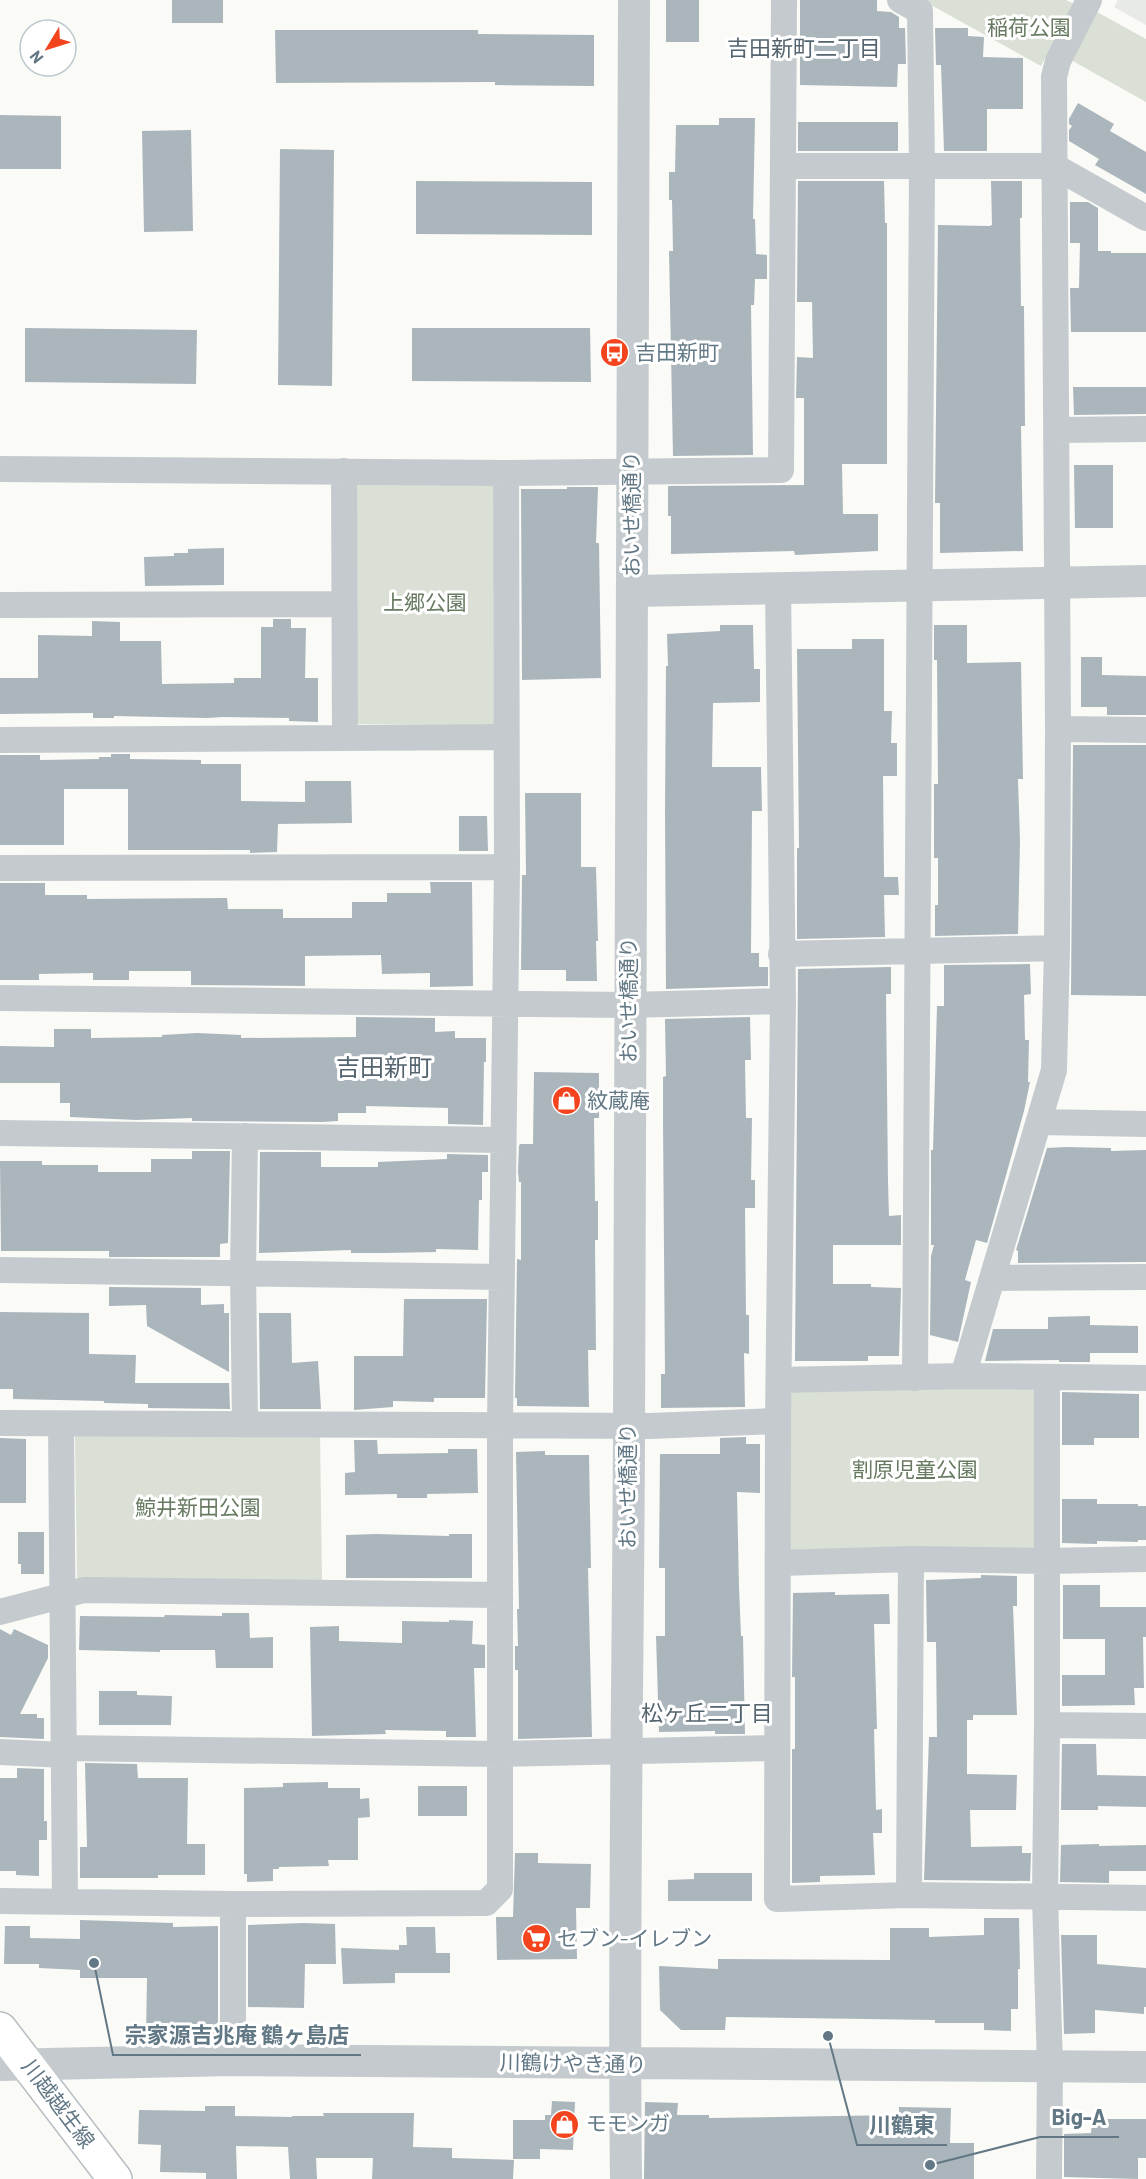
<svg xmlns="http://www.w3.org/2000/svg" width="1146" height="2179" font-family="Barlow,'Noto Sans JP',sans-serif">
<style>
.built{fill:#e8eae8}
.green{fill:#dae0d6}
.building{fill:#abb6bc}
.lines{fill:none;stroke-linecap:round;stroke-linejoin:round}
.secondary-casing{stroke:#b6bec2;stroke-width:36}
.minor{stroke:#c4cacd;stroke-width:26}
.tertiary{stroke:#c4cacd;stroke-width:32}
.secondary{stroke:#fff;stroke-width:33}
.labels{text-anchor:middle;stroke-width:6;stroke-linejoin:round;paint-order:stroke}
.park-label{font-size:21px;fill:#687b62;stroke:#fff}
.poi-label{font-size:21px;fill:#627885;stroke:#fff;text-anchor:start}
.street-label{font-size:21px;fill:#627885;stroke:#fff}
.neighbourhood-label{font-size:22px;fill:#55656f;stroke:#fff}
.quarter-label{font-size:24px;fill:#55656f;stroke:#fff}
.leader{fill:none;stroke:#627885;stroke-width:2}
.callout-dot{fill:#627885;stroke:#fff;stroke-width:2}
.callout-label{font-size:22px;text-anchor:middle;font-weight:bold;fill:#627885;stroke:#fff;stroke-width:6;stroke-linejoin:round;paint-order:stroke}
</style>
<rect width="100%" height="100%" fill="#fafaf7"/>
<path class="built" d="M1118 0H1146V25L1114 7Z"/>
<path class="green" d="M922 0H1066L1074 4 1041 66Z
M1097 12 1146 39V102L1071 60Z
M357 482H493L494 725 357 724Z
M1042 1384 1041 1552 787 1556 788 1388Z
M320 1433 322 1580 77 1582 75 1436Z"/>
<path class="building" d="M172 0H223V23H172Z
M666 0H699V42H666Z
M800 0H877V11L891 12 899 17V28H905L906 64H898L897 87 800 85Z
M935 28H968V36L984 37 983 57 1023 58V109H987V151H944L941 65H936Z
M275 30H478V34L594 35V86L495 85V82L276 83Z
M1078 103 1114 124 1110 131 1146 152V194L1095 165 1099 159 1069 141V130L1072 126 1069 124V119Z
M0 115 61 116V169H0Z
M719 118H755L753 219H755L756 254 767 255V279H755L754 305H751L753 455 673 456 669 251H673L672 200H669V172H675L676 125H719Z
M798 122H898V151H798Z
M191 130 193 231 144 232 142 131Z
M280 149 334 150 332 386 278 385Z
M416 181 592 182V235L416 234Z
M798 181H884L885 223H887V464H842L843 514H878V551L795 555 794 551 671 554V516H668V486L804 485V398H796L797 357 813 358 812 302H797Z
M991 181H1022V218H1020L1021 306H1024L1025 426H1021L1023 551 940 553V503H935L938 225 989 226 992 225Z
M1070 202H1088L1098 208V251H1111V253H1146V332H1071L1070 288H1079L1080 243H1070Z
M25 328 197 330 196 384 25 382Z
M412 328H590L591 382 412 381Z
M1073 387H1146V414L1074 415Z
M1074 465H1113V528H1075Z
M567 487H598L596 543H599L601 678 522 680 521 489H567Z
M224 548V585L145 586 144 557 174 556V553H188V549Z
M273 619H291V628H306L305 678H318V722L289 721V718L223 717 207 718 114 716V718H93V713L0 714V678H38V635L92 636V621L120 622V641H161L162 684 234 683V678H261V627H273Z
M720 625H753L754 669H760V702L713 703 712 767H761L762 811H752L751 953H759V967H768V986L666 989 665 812 666 666H668L667 634 720 631Z
M934 625H967V663L1021 662 1023 779H1018L1020 841 1018 934 935 936V905H938V858H934V784H938L937 660H934Z
M852 639H884V711H892L891 743H897V776H883L884 877H898L899 895H884L885 937 797 939V848H799L797 649H852Z
M1081 657H1102V675L1146 676V715H1107V707H1081Z
M1073 745H1146V996L1071 995Z
M111 754H130V759L201 760V764H241V801L305 802V781H351L352 823 278 824 277 852 250 853V850H128V789H64V845H0V755H40V760L99 759V757H111Z
M525 793H581V867H596L598 941H596L597 981H566V970H521L522 875H526Z
M459 816H487L488 851H459Z
M430 882H472L473 986 430 987V973L382 974 381 955 305 956V986L191 985V971H129V980H93V973L39 974V980H0V883H45V895H87V899L227 898 228 909H283V918H352V902H387V893H431Z
M1030 964 1031 994 1024 995 1025 1040H1029L1028 1082H1030L1024 1111 987 1243 976 1240 965 1280 971 1282 958 1342 930 1335 931 1256 934 1245H931V1150H933L937 1006H944V965Z
M891 967V994H886L888 1182 889 1216 901 1215V1245H833V1284H871V1287L901 1288 899 1356H868V1361H795L798 969Z
M356 1017 435 1018V1032L455 1031V1038H486V1062H484L483 1125 448 1124V1108L366 1106V1113H338V1121L322 1122 192 1121V1118L136 1120 70 1117V1103H60V1083H0V1046L54 1047V1029H91V1038L162 1037V1035L197 1033 241 1035V1038L356 1037Z
M750 1017 751 1060H745L746 1118H752L751 1180H755V1208H745L746 1315H749V1354L744 1353 745 1407 661 1408V1374H665L663 1122V1077L666 1076 665 1019Z
M534 1072 599 1073V1118H594L595 1201H598V1240H595L596 1350H588L589 1407 517 1406V1398H515L517 1259 521 1260V1182H519L518 1171 519 1146 520 1144H533Z
M1066 1147 1111 1148V1151L1146 1150V1262L1018 1263V1251L1016 1250 1047 1148Z
M192 1151H230L228 1243 220 1244V1257H109V1251H1L0 1161H42V1165H98V1172H151V1159H192Z
M260 1152H321V1167H378V1162L447 1159V1154L488 1155V1172H482V1200H479L478 1250 436 1249V1252L385 1253H351V1250L259 1253Z
M109 1287 201 1288V1305L224 1304V1313H229V1372L147 1326 146 1305 109 1306Z
M404 1299H487L485 1398H434V1402L393 1401V1407L354 1410V1356H403Z
M0 1312 89 1313V1354L136 1355 135 1383H229L230 1409 148 1408V1404L104 1403V1401L13 1399V1389H0Z
M259 1313H291L292 1363 318 1361 321 1409H260Z
M1090 1316V1325L1138 1326V1353H1090V1362H1059V1360L985 1361 993 1329H1048V1317Z
M1062 1392 1139 1394V1438H1094V1445H1062Z
M746 1437V1444H760V1493L737 1492 739 1587 741 1636H743L745 1734H715V1731L659 1732 656 1636H665V1568H659L660 1454H720V1438Z
M0 1438 26 1439V1503H0Z
M354 1440H377L378 1454 448 1453V1449H477L478 1493 427 1494V1498H397V1494L345 1495V1473L355 1472Z
M545 1451V1455H589L591 1568H588L592 1737 518 1739V1670H515V1646H518L517 1609H519L516 1452Z
M1062 1499H1097V1504H1138V1506H1146V1540H1138V1542L1097 1541V1544L1062 1543Z
M18 1532H44V1574H21V1564H18Z
M376 1534 449 1536V1534H472V1578H346V1535Z
M981 1575 1017 1576V1606H1013L1017 1715H973V1720H967V1774L1017 1775 1016 1810H970L971 1847 1022 1846V1853H1031L1030 1881 924 1880 929 1737H937L936 1642H927L926 1580 981 1578Z
M1063 1585H1100V1607H1146V1637H1143L1144 1688H1134L1135 1705 1062 1706V1675H1105V1639H1063Z
M835 1592V1595L889 1594 890 1624H874L877 1729H874L876 1810 882 1809V1833H873L875 1875 820 1876V1882L792 1883V1749H795V1677H792L793 1593Z
M222 1613H249L250 1638 273 1637V1668H216L215 1650H160V1652L79 1650 80 1616 164 1617 165 1615 222 1616Z
M449 1620 473 1621 472 1644 485 1645V1668H474L476 1737H446V1731L385 1730 386 1734 312 1736 310 1627 339 1626V1641L402 1643V1621L449 1622Z
M0 1629 11 1635 14 1629 48 1645V1658L20 1714H37V1718H44V1739L0 1737Z
M99 1691H137V1695L172 1696 171 1725H99Z
M1062 1744H1096L1097 1775 1146 1776V1807L1098 1806V1810H1061Z
M85 1763 137 1764 138 1778H188L187 1844H205V1875H158V1878H80V1847H87Z
M17 1768 44 1769V1821H47V1840H39V1876L16 1875V1871H0V1778H17Z
M328 1782V1788H360V1799L369 1798 370 1817 358 1818V1860H328L329 1866 279 1867V1869H273V1881L247 1882V1874H244V1788L283 1787V1783Z
M418 1786H467V1816H418Z
M1099 1844V1846L1146 1845V1871H1109V1883L1060 1882 1061 1845Z
M515 1853H538V1863L591 1864 590 1908H576L577 1959 497 1960 496 1917H513Z
M694 1873H752V1901H668V1880L694 1879Z
M984 1918H1019L1020 1969H1018V2009H1011V2031L984 2030V2023H935V2020L726 2017 725 2030H681L660 2010 659 1966 718 1969V1959L890 1960V1928H929V1937L984 1935Z
M80 1920 173 1923V1927L218 1926V2037L146 2036 147 1978H80V1970L39 1968V1964H4L5 1926H30V1938L80 1939Z
M303 1923 335 1924 336 1964H305L304 2008 248 2007V1925Z
M406 1927H435L436 1953H450V1973H395V1983L343 1984 341 1948 399 1950V1945H407Z
M1061 1935H1097V1964L1146 1968V2007H1144V2014L1095 2010V2033L1064 2034Z
M552 2101 575 2102 573 2150 540 2149V2159H513V2120H545V2115H551Z
M645 2102 678 2103 677 2115H709V2118L899 2115V2107L951 2108 950 2143H974V2179H644Z
M205 2106H235V2116L292 2117V2116H324L323 2113H414L413 2147 452 2148V2158L514 2160 513 2179H372L373 2158H316L317 2179H290L288 2147 236 2146 237 2179H206V2173L160 2172 161 2145 138 2144 139 2110 205 2111Z
M1092 2119H1146V2158H1138V2179L1064 2177V2134L1091 2133Z"/>
<g class="lines">
<defs>
<path id="secondary" d="M0 2029 115 2179"/>
</defs>
<use href="#secondary" class="secondary-casing"/>
<path class="minor" d="M900 0 920 11 922 167 915 1378
M784 166H1054L1146 218
M1057 430 1146 429
M0 469 506 473 781 470 784 0
M344 471 345 737
M778 588 783 1001 778 1421 777 1899 909 1895 1146 1898
M0 605 344 604
M1058 729 1146 730
M0 740 505 737
M0 868 507 867
M781 954 1057 948
M0 998 628 1005 783 1001
M1040 1122 1146 1124
M0 1133 503 1140
M245 1136 243 1272 245 1423
M0 1270 502 1277
M993 1278 1146 1277
M963 1376 1054 1070 1057 948 1058 729 1054 77 1058 61 1089 0
M1047 1377V1725L1045 1897 1050 2066 1049 2179
M779 1380 963 1376 1146 1378
M0 1423 650 1426 778 1421
M61 1424 65 1901
M779 1563 911 1559 1047 1561 1146 1559
M0 1612 84 1590 499 1595
M1047 1725 1146 1726
M65 1748 499 1754 776 1748
M0 1752 65 1755
M909 1895 911 1559
M0 1901 233 1904 486 1903 500 1889V1425L507 867 506 473
M233 2060V1904"/>
<path class="tertiary" d="M632 591 1146 581
M0 2065 233 2060 1146 2067
M626 2179C623 1931 628 1683 629 1434 630 956 631 478 634 0"/>
<use href="#secondary" class="secondary"/>
</g>
<defs>
<symbol id="bus-disc" viewBox="-11 -11 22 22"><circle r="9.5" fill="#f3441e" stroke="#fff"/><path d="M-5-6H5V4H4V6H2V4H-2V6H-4V4H-5ZM-3.5-4V0h7V-4ZM-3.5 1.2v1.5H-2V1.2ZM2 1.2v1.5H3.5V1.2Z" fill="#fff"/></symbol>
<symbol id="shop-disc" viewBox="-11 -11 22 22"><circle r="9.5" fill="#f3441e" stroke="#fff"/><path d="M-5-2.5h2.3a2.7 3.5 0 0 1 5.4 0H5L5.5 6h-11ZM-1.5-2.5h3a1.5 2.3 0 0 0-3 0Z" fill="#fff"/></symbol>
<symbol id="supermarket-disc" viewBox="-11 -11 22 22"><circle r="9.5" fill="#f3441e" stroke="#fff"/><path d="M-6-5.5h2.5l.6 2H6L4.5 2H-2.5L-4.4-4H-6ZM-1.5 3.2a1.3 1.3 0 1 0 .1 0ZM3 3.2a1.3 1.3 0 1 0 .1 0Z" fill="#fff"/></symbol>
</defs>
<g fill-rule="evenodd">
<use href="#bus-disc" x="598" y="336" width="33" height="33"/>
<use href="#shop-disc" x="550" y="1084" width="33" height="33"/>
<use href="#supermarket-disc" x="520" y="1922" width="33" height="33"/>
<use href="#shop-disc" x="548" y="2108" width="33" height="33"/>
</g>
<g class="labels">
<g class="park-label">
<text x="1029" y="35">稲荷公園</text>
<text x="425" y="610">上郷公園</text>
<text x="915" y="1477">割原児童公園</text>
<text x="198" y="1515">鯨井新田公園</text>
</g>
<g class="poi-label">
<text x="635" y="360">吉田新町</text>
<text x="587" y="1108">紋蔵庵</text>
<text x="557" y="1946">セブン-イレブン</text>
<text x="586" y="2131">モモンガ</text>
</g>
<g class="street-label">
<text transform="translate(632 514) rotate(-90)" y="7">おいせ橋通り</text>
<text transform="translate(629 1000) rotate(-90)" y="7">おいせ橋通り</text>
<text transform="translate(628 1486) rotate(-90)" y="7">おいせ橋通り</text>
<text transform="translate(573 2064) rotate(1)" y="7">川鶴けやき通り</text>
<text transform="translate(58 2104) rotate(53)" y="7">川越越生線</text>
</g>
<g class="neighbourhood-label">
<text x="804" y="56">吉田新町二丁目</text>
<text x="707" y="1721">松ヶ丘二丁目</text>
</g>
<g class="quarter-label">
<text x="384" y="1076">吉田新町</text>
</g>
</g>
<path class="leader" d="M94 1963L113 2055H361M930 2165L1040 2137H1119M828 2036L857 2145H947"/>
<g class="callout-dot">
<circle cx="94" cy="1963" r="6"/>
<circle cx="930" cy="2165" r="6"/>
<circle cx="828" cy="2036" r="6"/>
</g>
<g class="callout-label">
<text x="237" y="2043">宗家源吉兆庵 鶴ヶ島店</text>
<text x="1079" y="2125">Big-A</text>
<text x="902" y="2133">川鶴東</text>
</g>
<g transform="translate(48 48) rotate(232)"><circle r="28" fill="#ffffff" stroke="#c0c9ce" stroke-width="1.5"/>
<path d="M0-4.5L10 22L0 15L-10 22Z" fill="#f3441e"/>
<text y="-9" font-size="16" font-weight="bold" text-anchor="middle" fill="#627885">N</text>
</g>
</svg>
